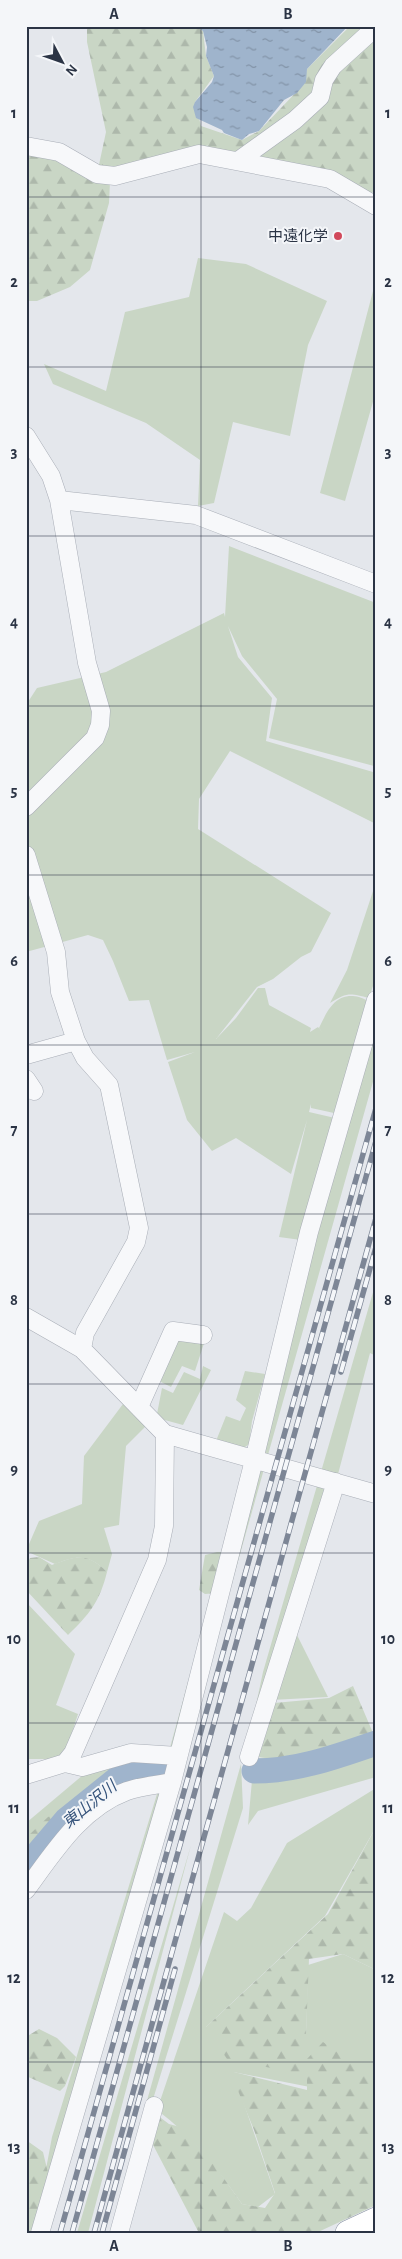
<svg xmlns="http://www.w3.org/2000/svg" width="402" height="2259" font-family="'Alegreya Sans','Noto Sans JP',sans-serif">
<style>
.grass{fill:#c9d6c5}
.forest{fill:url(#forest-firs)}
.water{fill:url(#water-ripples)}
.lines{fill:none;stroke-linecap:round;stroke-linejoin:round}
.river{stroke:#9fb4cc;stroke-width:25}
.minor-casing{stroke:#a9aeb7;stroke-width:19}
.highway-casing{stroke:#8b94a3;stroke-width:26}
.minor{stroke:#f7f8fa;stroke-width:18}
.highway{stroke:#fff;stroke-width:25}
.rail-casing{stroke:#7d8696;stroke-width:5.5}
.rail{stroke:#f4f6f9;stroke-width:4;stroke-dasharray:11;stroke-linecap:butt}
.grid{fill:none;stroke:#2b3445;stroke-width:1;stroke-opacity:0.55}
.poi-dot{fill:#d1495b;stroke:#f4f6f9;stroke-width:2}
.labels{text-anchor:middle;stroke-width:4;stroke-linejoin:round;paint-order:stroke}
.poi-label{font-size:15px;fill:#2b3445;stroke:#f4f6f9;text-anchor:end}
.water-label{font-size:16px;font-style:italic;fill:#34527a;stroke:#f4f6f9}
.neatline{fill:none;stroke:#2b3445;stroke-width:2}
.grid-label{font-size:16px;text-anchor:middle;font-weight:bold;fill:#2b3445}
</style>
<defs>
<pattern id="forest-firs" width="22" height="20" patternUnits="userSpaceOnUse" patternTransform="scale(1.25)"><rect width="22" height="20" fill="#c9d6c5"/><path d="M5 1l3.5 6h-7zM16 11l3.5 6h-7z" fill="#adb8ab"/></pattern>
<pattern id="water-ripples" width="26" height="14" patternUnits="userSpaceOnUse" patternTransform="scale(1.25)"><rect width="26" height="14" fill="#9fb4cc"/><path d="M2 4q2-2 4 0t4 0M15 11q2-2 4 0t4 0" fill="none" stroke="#8293a7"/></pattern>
</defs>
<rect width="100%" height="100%" fill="#e4e7ec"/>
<path class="grass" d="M198 258 246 264 327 301 308 345 290 436 233 422 214 503 198 506 200 460 146 423 53 384 44 364 106 391 125 312 189 297Z
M373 291H376V391L345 501 320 493Z
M229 546 376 603V764L374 766 269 738 277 699 242 656 228 626 238 657 272 698 266 741 373 772 376 768V824L230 751 199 799 198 829 331 913 311 952 301 957 273 979 257 987 216 1039 236 1018 258 988H265L269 1005 311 1028 310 1032 318 1027 322 1032 319 1028C326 1014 333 995 353 996 358 996 364 999 369 1001L334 1113 311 1108V1104L309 1112 335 1118 301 1240 279 1237 307 1120 291 1174 236 1138 212 1151 187 1120 168 1062 195 1052 167 1060 149 1000 129 1001 113 961 103 940 88 935 26 952V705L37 688 106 672 224 613 225 617Z
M376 882V977L369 998C350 993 347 992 330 1003L347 970Z
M376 1015V1071L49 2233H34L52 2137 161 1781 95 1808 26 1886V1823L83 1775 115 1766 166 1762 336 1146Z
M376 1282V1356L370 1353 337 1478 250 1733 263 1672Z
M175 1334 205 1340 195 1371 182 1366 171 1387 157 1380Z
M203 1366 211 1370 183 1425 161 1419 157 1414 162 1388 173 1393 184 1372 200 1379Z
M245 1371 265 1374 252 1421 249 1444 240 1451 216 1441 226 1416 240 1421 246 1408 236 1400Z
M129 1396 152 1420 126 1446 119 1525 104 1528 112 1554 107 1572C89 1554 77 1555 55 1564L26 1551 39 1521 82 1504 84 1456Z
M26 1602 75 1654 56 1705 78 1714 66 1751 54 1759H26Z
M296 1633 328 1697 271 1700Z
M376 1732V1777L258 1811 248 1825 254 1758 317 1760Z
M241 1764 243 1808 150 2109 119 2233H110Z
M376 1788V1827L325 1916 206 2027 306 2034 308 1965 343 1954 376 1970V2100L233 2072 275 2194 258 2207 242 2204C217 2168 192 2136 157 2110L224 1912 237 1921 251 1908 287 1843Z
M191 1845 88 2233H77Z"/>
<path class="forest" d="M87 26H196L203 31 206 56 214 76 195 102 201 126 242 140 259 131 303 85 307 69 350 26H376V185L370 198 201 151 209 144 191 156 97 174 106 132 87 42Z
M26 152 54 159 110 182 109 203 90 270 70 287 37 301H26Z
M217 1552H227L217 1593 205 1594 199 1590 205 1555Z
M39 1557 52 1565C76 1556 87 1552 107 1572 100 1601 89 1615 68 1635L26 1590V1565L30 1558Z
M353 1686 373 1733C326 1755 306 1765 253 1756L274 1703 329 1698Z
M166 1764 159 1772 120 1785 26 1871V1842L29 1835 48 1817 67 1809 113 1777 134 1769Z
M376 1827V1970L343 1954 309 1959 306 2034 300 2074 227 2059 206 2027 328 1914Z
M39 2029 57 2038 76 2057 65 2086 60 2091 26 2076V2037Z
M323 2042 376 2079V2205L316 2233H199L151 2141 157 2115 169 2124 180 2127 213 2163 242 2204 265 2208 275 2193 254 2130 230 2071 307 2090V2059Z
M26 2140 43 2152 48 2173 34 2233H26Z"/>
<path class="water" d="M196 26H348L307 69 306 82 297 93 284 100 259 131 249 134 242 140 224 133 222 130 196 118 193 107 195 102 212 82 214 76 206 56 207 47 203 31Z"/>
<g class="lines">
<path class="river" d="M254 1771C297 1771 335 1757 376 1743
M26 1867 66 1820 117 1779 168 1766"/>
<defs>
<path id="minor" d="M26 146 59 152 97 174 115 176 199 154 330 179 376 206
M238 161 295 120 320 97 324 80 333 66 376 27
M26 436 51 476 59 500 87 663 101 711 100 725 95 738 26 807
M59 500 196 515 376 584
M26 855 56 952 60 992 76 1041 85 1058 109 1085 139 1228 136 1242 85 1333 82 1349 165 1434 376 1494
M26 1055 76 1041
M26 1079 34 1091
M26 1317 82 1349
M139 1407 173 1331 203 1335
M249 1757 336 1482
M65 1763 82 1767 131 1753 178 1756
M26 1775 65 1763 73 1753 157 1560 164 1526 165 1434
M26 1890C54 1852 81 1808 127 1791 141 1786 157 1785 172 1782
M40 2233 172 1782 254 1460 309 1232 376 1000
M119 2233 154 2106"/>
<path id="highway" d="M348 2233 376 2220"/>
</defs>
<use href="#minor" class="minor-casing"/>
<use href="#highway" class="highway-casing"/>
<use href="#minor" class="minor"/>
<use href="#highway" class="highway"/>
<defs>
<path id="rail" d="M341 1372 376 1247
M60 2233 376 1108
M72 2233 376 1141
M94 2233 376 1218
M102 2233 175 1969"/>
</defs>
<use href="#rail" class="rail-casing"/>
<use href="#rail" class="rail"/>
</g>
<path class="grid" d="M201 26V2233M26 197H376M26 367H376M26 536H376M26 706H376M26 875H376M26 1045H376M26 1214H376M26 1384H376M26 1553H376M26 1723H376M26 1892H376M26 2062H376"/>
<circle class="poi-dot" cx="338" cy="236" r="5"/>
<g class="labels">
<g class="poi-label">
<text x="328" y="241">中遠化学</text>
</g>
<g class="water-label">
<text transform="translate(89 1804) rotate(-39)" y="6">東山沢川</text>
</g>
</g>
<rect width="402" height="2259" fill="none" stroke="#f4f6f9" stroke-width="55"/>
<g transform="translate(62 62) rotate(131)" stroke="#f4f6f9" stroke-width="4" paint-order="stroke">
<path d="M0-4L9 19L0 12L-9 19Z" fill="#2b3445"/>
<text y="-8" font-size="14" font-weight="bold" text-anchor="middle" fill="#2b3445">N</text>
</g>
<rect x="28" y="28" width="346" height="2204" class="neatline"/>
<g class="grid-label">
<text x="114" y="19">A</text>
<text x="288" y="19">B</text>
<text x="14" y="118">1</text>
<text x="388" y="118">1</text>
<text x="14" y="287">2</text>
<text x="388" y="287">2</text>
<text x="14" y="457">3</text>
<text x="388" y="457">3</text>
<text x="14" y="627">4</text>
<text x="388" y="627">4</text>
<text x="14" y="796">5</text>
<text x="388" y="796">5</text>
<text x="14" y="966">6</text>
<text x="388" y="966">6</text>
<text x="14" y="1135">7</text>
<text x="388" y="1135">7</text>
<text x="14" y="1305">8</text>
<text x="388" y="1305">8</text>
<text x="14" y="1474">9</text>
<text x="388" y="1474">9</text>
<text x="14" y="1644">10</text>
<text x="388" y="1644">10</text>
<text x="14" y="1813">11</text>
<text x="388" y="1813">11</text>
<text x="14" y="1983">12</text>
<text x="388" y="1983">12</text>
<text x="14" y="2152">13</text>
<text x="388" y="2152">13</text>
<text x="114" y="2251">A</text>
<text x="288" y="2251">B</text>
</g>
</svg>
